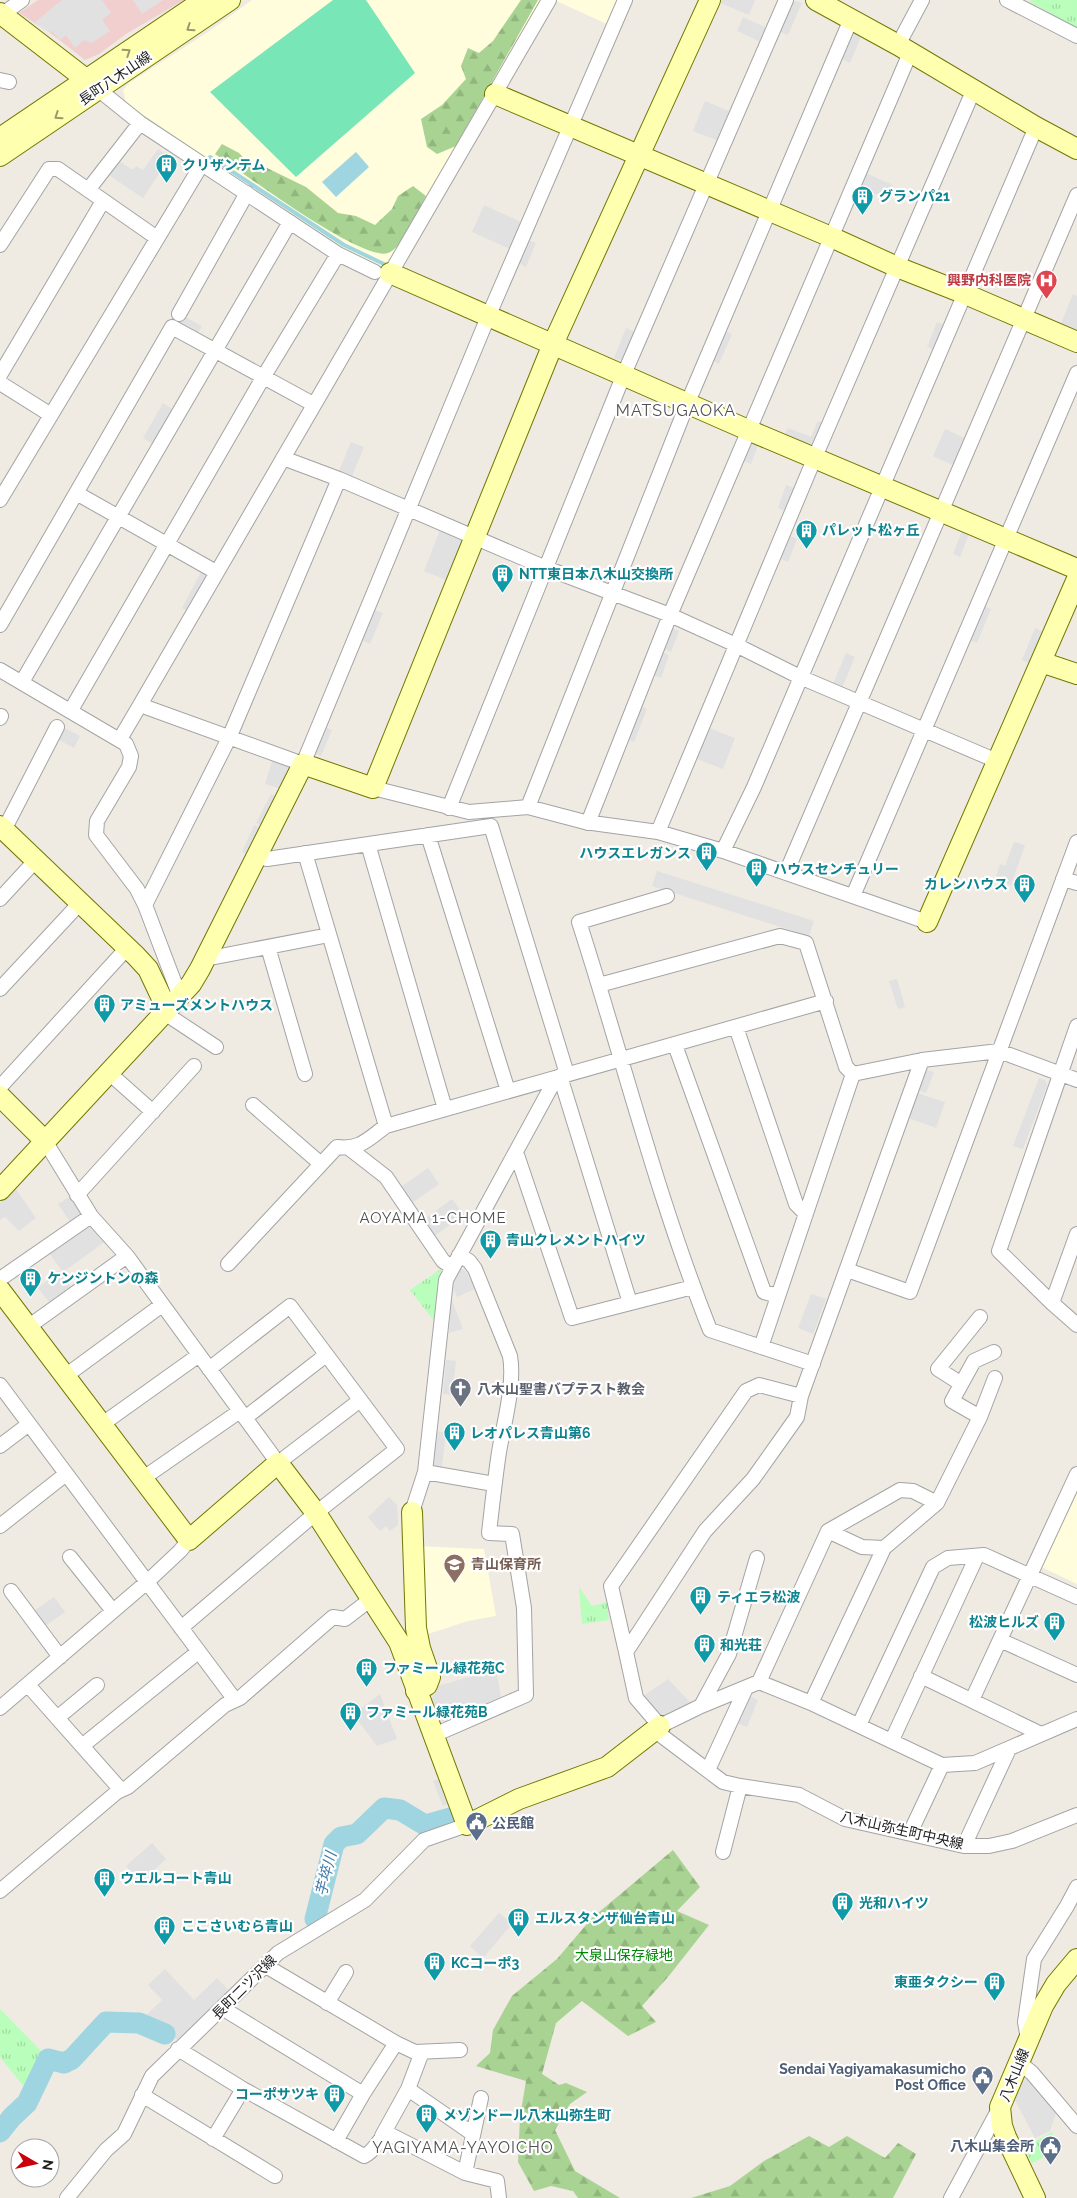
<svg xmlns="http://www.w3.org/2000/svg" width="1077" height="2198" font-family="Raleway,'Noto Sans JP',sans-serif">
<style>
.commercial{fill:#f2cfcf}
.education{fill:#fffddb}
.forest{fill:url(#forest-firs)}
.park{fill:url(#park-tufts)}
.pitch{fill:#78e6b6}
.parking{fill:#e1e1e1}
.water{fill:#9ed5e1}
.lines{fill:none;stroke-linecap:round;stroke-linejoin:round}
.stream{stroke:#9ed5e1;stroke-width:4}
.river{stroke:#9ed5e1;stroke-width:21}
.street-casing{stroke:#a4a4a4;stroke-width:16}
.secondary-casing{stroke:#717800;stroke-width:22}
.street{stroke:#fff;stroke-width:14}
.secondary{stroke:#ffffb0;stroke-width:20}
.oneway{stroke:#99996e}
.labels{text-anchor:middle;stroke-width:4.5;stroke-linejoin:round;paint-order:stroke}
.street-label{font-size:14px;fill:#1d1d1d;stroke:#fff}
.culture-label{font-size:14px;font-weight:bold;fill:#0d838f;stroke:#fff;text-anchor:start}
.health-label{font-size:14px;font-weight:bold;fill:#be3a42;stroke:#fff;text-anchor:end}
.worship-label{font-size:14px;font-weight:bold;fill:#5b616d;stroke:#fff;text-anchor:start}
.education-label{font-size:14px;font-weight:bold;fill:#785e54;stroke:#fff;text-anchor:start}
.service-label{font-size:14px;font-weight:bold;fill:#4e5e75;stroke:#fff;text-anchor:end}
.park-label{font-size:14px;fill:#018506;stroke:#fff}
.neighbourhood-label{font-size:15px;letter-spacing:1px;fill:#505050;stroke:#fff}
.water-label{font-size:15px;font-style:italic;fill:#3f7bad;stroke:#fff}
.quarter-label{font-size:16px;letter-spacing:1px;fill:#505050;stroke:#fff}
</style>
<defs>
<pattern id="forest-firs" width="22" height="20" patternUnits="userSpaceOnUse" patternTransform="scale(1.25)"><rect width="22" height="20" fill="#a8d392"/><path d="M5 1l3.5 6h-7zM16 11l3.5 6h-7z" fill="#90b57d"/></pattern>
<pattern id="park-tufts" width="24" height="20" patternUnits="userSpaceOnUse" patternTransform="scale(1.25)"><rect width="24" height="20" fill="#bafebc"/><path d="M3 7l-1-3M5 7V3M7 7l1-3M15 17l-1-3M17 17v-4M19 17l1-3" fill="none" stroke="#9fd9a1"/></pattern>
</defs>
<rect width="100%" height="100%" fill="#efeae2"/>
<path class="commercial" d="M38 0H184L126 34 99 54 85 60 49 32 19 13Z"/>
<path class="education" d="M252 0H544L387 271 338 248 126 103 123 90 129 83 211 30Z
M554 0H620L609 25Z
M1077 1480V1584L1037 1565Z
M418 1546 484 1549 496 1616 468 1621 428 1634 424 1622Z"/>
<path class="forest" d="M521 0H538L456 146 437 154 427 147 421 119 442 105 466 79 461 66 468 48 479 53 493 41Z
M222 144 239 153 252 167H265L306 187 338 213 356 216 375 225 392 209 398 196 413 186 426 196C418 210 402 249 388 253 362 262 242 172 215 154Z
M673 1850 700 1887 677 1911 709 1925 668 1977 642 2006 656 2022 628 2036 582 2001 556 2023 542 2074 559 2085 566 2083 587 2092 570 2104 555 2130 575 2171 620 2198H578L573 2191 551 2186 534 2191 518 2162 520 2117 526 2081 476 2066 490 2053 493 2030 512 1996 557 1959 592 1918Z
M809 2136 829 2147 847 2136 885 2158 898 2143 916 2154 893 2198H691L730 2186 764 2161Z"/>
<path class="park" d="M1031 0H1077V28L1030 2Z
M441 1269 435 1322 410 1290Z
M579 1587 592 1606 607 1602 609 1620 582 1624Z
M0 2009 44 2054 25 2088 0 2057Z
M1052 2132 1060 2149 1032 2163 1024 2147Z"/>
<path class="pitch" d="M333 0H366L415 73 296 177 210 92Z"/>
<path class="parking" d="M62 0H102L111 13 102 20 110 31 92 43 84 40 75 48 66 35 60 40 52 31 49 32 34 23Z
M133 0H163L142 14Z
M719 0H755L749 15 718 2Z
M792 0 802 3 788 35 778 31Z
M743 17 767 28 761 42 737 31Z
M854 31 862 34 850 63 842 59Z
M705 101 731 112 719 141 693 131Z
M158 149 170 157 143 198 109 175 119 161 133 170 136 166 143 170Z
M865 173 893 185 887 199 859 187Z
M484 205 523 223 512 250 472 232Z
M527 240 536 243 526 267 518 263Z
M1073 294 1077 296V334L1060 326Z
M183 316 202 326 196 336 178 326Z
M937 322 944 325 934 350 927 347Z
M626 328 636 332 624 361 614 358Z
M725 331 732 334 719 364 713 361Z
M163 403 175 411 155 445 143 438Z
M818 421 824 423 814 447 785 434 788 428 811 437Z
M945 429 967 439 955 466 933 456Z
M752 437 760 440 751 464 743 461Z
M351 442 364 447 352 476 339 471Z
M786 485 794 488 785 511 778 508Z
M964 526 971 529 960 557 953 554Z
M440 530 460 538 463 544 449 581 424 571Z
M790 536 797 539 788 562 781 559Z
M201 572 209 577 190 612 182 608Z
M983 606 991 609 977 643 970 640Z
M374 610 383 613 370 644 361 640Z
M672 628 679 631 671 652 664 649Z
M1035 628 1044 632 1031 664 1022 660Z
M662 652 669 655 661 678 653 675Z
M846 653 855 657 842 688 833 684Z
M640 706 647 709 634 742 627 739Z
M63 727 80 736 74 748 57 739Z
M325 727 332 730 321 756 314 753Z
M709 728 735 738 723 769 697 759Z
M273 758 290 764 282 789 265 784Z
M271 794 279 798 264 827 256 823Z
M254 825 263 829 250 856 242 852Z
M1014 842 1025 845 1011 885 995 879 1000 864 1005 866Z
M657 871 814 921 809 936 652 886Z
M897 979 905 1007 898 1009 889 981Z
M928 1070 934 1072 926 1093 918 1090 924 1074Z
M1039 1078 1046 1081 1047 1086 1023 1149 1013 1146Z
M917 1093 945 1102 936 1128 909 1118Z
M428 1168 439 1184 409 1205 398 1189Z
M15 1188 36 1218 19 1231 5 1217 0 1220V1203Z
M72 1195 85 1216 72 1225 58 1204Z
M452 1199 464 1215 433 1237 422 1221Z
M92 1222 106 1241 63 1272 49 1253Z
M461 1268 466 1272 475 1289 457 1297 452 1286Z
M59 1271 73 1290 52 1306 38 1288Z
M811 1294 826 1299 813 1334 798 1328Z
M451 1298 463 1329 449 1333Z
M446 1360 456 1361 452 1395 443 1394Z
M437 1431 446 1433 441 1472 432 1470Z
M389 1497 397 1505 398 1525 390 1531 386 1526 380 1531 368 1517Z
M54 1597 65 1612 42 1628 31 1613Z
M496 1669 501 1697 447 1722 439 1721 431 1700 438 1686Z
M668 1679 691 1703 663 1721 642 1697Z
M380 1694 397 1739 377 1746 353 1714Z
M749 1696 758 1700 747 1727 737 1723Z
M441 1778 451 1803 443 1806 433 1781Z
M152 1843 166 1859 140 1883 126 1866Z
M499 1913 512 1924 483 1958 470 1946Z
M165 1969 194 2000 217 1978 229 1991 178 2040 141 2020 162 2000 148 1985Z
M1023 2078 1030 2079 1056 2113 1050 2131 1035 2138 1014 2098Z"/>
<path class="water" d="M356 152 369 167 336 197 322 182Z"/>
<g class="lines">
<path class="stream" d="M210 157 344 245 388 266"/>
<path class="river" d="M315 1919 334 1844 341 1837 357 1834 384 1808 400 1810 425 1825 450 1818
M0 2132 12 2117 27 2103 48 2059 64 2063 72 2059 106 2022 139 2023 165 2034"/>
<defs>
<path id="street" d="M549 0 140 705 303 764 488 317 625 0
M1007 0 1077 36
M0 16 22 0
M898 45 922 0
M0 80 9 82
M99 90 140 123 338 254 375 272
M88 190 140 123
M0 245 49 169H58L157 238
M179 314 247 193
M0 375 103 201
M0 383 51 415
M283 458 339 479 546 568 670 615 736 645 800 677 997 761
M78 494 216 572
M0 500 202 164
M0 625 172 327 313 404
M0 670 126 744 131 756 129 767 97 821 96 835 137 889 145 905 180 997
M22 682 290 222
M71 710 264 376 338 254
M0 718 1 716
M120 739 140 705
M373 788 469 812 528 807 585 822 658 832 723 851 927 922
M528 807 688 402 851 19
M449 808 624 374 786 0
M588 823 670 615 910 53
M4 830 57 727
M658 832 815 457 974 89
M428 835 508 1091
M368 844 445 1109
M723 851 754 787 1036 127
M305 853 386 1126
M257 856 267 859 491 826 567 1074
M786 873 1077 195
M1063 879 1077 883
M667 896 579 922C623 1058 657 1197 710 1330L813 1364
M853 896 1077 373
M0 899 36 860
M145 905 229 738 339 479
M268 947 305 1074
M205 959 329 935
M599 985 780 936 806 943 846 1067 853 1074 922 1060
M0 989 80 903
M163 1012 216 1047
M1077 1026 999 1251 1052 1303 1077 1325
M736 1027 796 1204 806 1214
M675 1045 764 1292 778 1296
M108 1072 153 1112
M560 1076 630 1303
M1077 1080 999 1051 922 1060 801 1396 797 1417 753 1479 705 1531 626 1652 636 1698 660 1726 701 1706 759 1682 811 1703 942 1765 975 1763 1077 1719
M0 1087 128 947
M253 1105 321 1164
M45 1141 91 1216 127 1256 278 1463 359 1401
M350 1149 386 1177 443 1261 452 1267
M516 1152 572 1318 693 1287
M77 1195 194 1066
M228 1264 337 1147C360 1150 368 1139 386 1126L826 1001
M847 1270 910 1292 1077 842
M0 1279 91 1216
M1052 1303 1077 1234
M28 1327 127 1256
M761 1347 853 1074
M64 1377 162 1305
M960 1383 938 1369 980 1317
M0 1385 235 1700
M980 1417 995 1378
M245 1418 326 1355
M101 1425 199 1355
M0 1446 29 1424
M425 1472 494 1484
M142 1479 240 1411
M412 1512 425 1472 446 1280 556 1078
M0 1526 66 1474
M828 1531 862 1547 884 1548
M70 1557 113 1611
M11 1591 60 1657
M181 1628 316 1513 397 1449 290 1306 209 1369
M1000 1640 1077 1675
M626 1652 611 1586 746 1391 759 1385 801 1396
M921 1676 1041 1734
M759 1682 828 1531 900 1490 913 1491 937 1503
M28 1685 121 1790
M972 1700 1077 1474
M811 1703 884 1548 937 1503 980 1417 952 1401 974 1361 994 1352
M701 1706 729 1654 757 1558
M0 1708 147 1582 180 1551 189 1540
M57 1718 97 1685
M859 1725 933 1567 948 1558 984 1555 1077 1597
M654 1730 723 1782 740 1786 799 1795 845 1819 964 1846H989L1012 1841 1077 1815
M434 1735 526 1695 524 1608 512 1534 489 1533C492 1506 495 1479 499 1452 504 1423 515 1384 510 1356L475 1269 469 1261 459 1255
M892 1740 977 1556
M82 1746 198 1652
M708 1770 746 1688
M910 1833 942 1765
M964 1846 1009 1749
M723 1852 740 1786
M0 1891 117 1792 128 1787 225 1705 240 1698 333 1617 345 1619 371 1599
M266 1966 396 2043 415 2052 460 2050
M327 2003 346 1972
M222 2008 363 2094
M1028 2039 1025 2022 1034 1959 1067 1906 1077 1887
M178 2049 243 2089 364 2156C376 2151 377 2138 389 2134L465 2173 497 2181 499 2198
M1020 2063 1032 2073 1077 2126
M408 2089 473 2134
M142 2095 275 2176
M382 2136 408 2089 422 2052
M213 2139 243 2089
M336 2141 363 2094 396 2043
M465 2173 481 2098
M67 2198 106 2150 124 2134 152 2076 278 1953 365 1900 424 1840 467 1825
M951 2198 1000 2107"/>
<path id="secondary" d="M816 0 898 45 1036 127 1077 149
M0 13 96 87
M495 94 831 237 897 267 963 293 1077 342
M0 138 204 0
M0 156 230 0
M390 273 748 430 1077 569
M1041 662 1077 674
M0 826 136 956 148 969 167 1009
M927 922 1077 579
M0 1096 45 1141
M0 1190 191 984 200 969 303 764 373 788 553 344 710 0
M0 1290 189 1540 278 1463 316 1513 399 1642 467 1825 519 1799 607 1767 660 1726
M412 1512 416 1628 420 1648 430 1677 427 1685 416 1691
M1035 2198 1006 2137 1002 2126 1000 2107 1043 2006 1056 1984 1077 1959"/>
</defs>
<use href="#street" class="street-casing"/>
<use href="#secondary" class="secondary-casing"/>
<use href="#street" class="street"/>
<use href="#secondary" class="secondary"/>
</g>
<defs><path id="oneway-chevron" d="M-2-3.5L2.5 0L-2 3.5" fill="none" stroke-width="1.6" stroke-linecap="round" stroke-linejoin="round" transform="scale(1.25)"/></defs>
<g class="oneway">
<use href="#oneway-chevron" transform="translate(190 28) rotate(146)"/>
<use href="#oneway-chevron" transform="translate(127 52) rotate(-34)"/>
<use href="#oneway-chevron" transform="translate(58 116) rotate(146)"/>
</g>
<defs>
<symbol id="building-pin" viewBox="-11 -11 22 30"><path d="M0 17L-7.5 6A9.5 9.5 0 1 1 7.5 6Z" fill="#0f9aa8" stroke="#fff"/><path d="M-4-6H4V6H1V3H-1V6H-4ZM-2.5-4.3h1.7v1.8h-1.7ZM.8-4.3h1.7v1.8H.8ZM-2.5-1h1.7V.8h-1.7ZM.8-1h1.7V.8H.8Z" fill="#fff"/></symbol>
<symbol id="hospital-pin" viewBox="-11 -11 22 30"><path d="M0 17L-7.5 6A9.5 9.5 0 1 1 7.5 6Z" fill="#e0444e" stroke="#fff"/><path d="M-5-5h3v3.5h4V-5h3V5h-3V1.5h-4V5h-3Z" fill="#fff"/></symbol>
<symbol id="church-pin" viewBox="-11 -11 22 30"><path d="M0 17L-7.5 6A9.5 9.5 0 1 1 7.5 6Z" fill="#6b7280" stroke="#fff"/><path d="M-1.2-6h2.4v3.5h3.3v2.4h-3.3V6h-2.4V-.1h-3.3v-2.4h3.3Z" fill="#fff"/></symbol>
<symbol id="school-pin" viewBox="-11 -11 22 30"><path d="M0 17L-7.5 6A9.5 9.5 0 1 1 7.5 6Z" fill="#8d6e63" stroke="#fff"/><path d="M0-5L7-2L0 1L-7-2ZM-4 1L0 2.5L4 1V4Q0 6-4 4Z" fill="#fff"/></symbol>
<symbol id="civic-pin" viewBox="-11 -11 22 30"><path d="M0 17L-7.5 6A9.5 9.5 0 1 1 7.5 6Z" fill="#5c6f8a" stroke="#fff"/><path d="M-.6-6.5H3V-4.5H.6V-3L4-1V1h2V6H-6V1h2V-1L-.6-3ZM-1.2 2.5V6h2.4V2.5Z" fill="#fff"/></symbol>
</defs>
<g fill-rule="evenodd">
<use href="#building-pin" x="154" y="152" width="25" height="34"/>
<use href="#building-pin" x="850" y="184" width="25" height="34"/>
<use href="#hospital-pin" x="1034" y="268" width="25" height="34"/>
<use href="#building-pin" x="794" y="518" width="25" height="34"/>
<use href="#building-pin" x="490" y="562" width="25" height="34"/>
<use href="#building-pin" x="694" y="840" width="25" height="34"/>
<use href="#building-pin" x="744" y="856" width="25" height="34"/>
<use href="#building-pin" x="1012" y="872" width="25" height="34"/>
<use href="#building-pin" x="92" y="992" width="25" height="34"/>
<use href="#building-pin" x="478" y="1228" width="25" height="34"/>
<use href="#building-pin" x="18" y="1266" width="25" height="34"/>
<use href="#church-pin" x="448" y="1376" width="25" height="34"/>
<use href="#building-pin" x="442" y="1420" width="25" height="34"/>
<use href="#school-pin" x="442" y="1552" width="25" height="34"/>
<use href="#building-pin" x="688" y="1584" width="25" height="34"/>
<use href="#building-pin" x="1042" y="1610" width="25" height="34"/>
<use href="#building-pin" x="692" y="1632" width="25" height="34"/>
<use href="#building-pin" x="354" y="1656" width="25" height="34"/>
<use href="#building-pin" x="338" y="1700" width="25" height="34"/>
<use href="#civic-pin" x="464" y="1810" width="25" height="34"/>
<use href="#building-pin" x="92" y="1866" width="25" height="34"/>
<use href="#building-pin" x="830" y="1890" width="25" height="34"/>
<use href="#building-pin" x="506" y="1906" width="25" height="34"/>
<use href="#building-pin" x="152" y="1914" width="25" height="34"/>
<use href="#building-pin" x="422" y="1950" width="25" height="34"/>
<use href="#building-pin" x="982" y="1970" width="25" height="34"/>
<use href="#civic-pin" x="970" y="2064" width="25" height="34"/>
<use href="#building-pin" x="322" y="2082" width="25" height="34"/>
<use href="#building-pin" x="414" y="2102" width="25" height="34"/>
<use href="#civic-pin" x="1038" y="2134" width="25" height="34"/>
</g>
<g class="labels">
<g class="street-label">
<text transform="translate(115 78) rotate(-34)" y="5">長町八木山線</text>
<text transform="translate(902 1830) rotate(13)" y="5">八木山弥生町中央線</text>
<text transform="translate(244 1987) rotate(-45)" y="5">長町二ツ沢線</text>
<text transform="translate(1014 2075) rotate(-68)" y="5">八木山線</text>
</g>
<g class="culture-label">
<text x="182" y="170">クリザンテム</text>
<text x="879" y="201">グランパ21</text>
<text x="822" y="535">パレット松ヶ丘</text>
<text x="519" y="579">NTT東日本八木山交換所</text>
<text x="691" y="858" text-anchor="end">ハウスエレガンス</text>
<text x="773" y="874">ハウスセンチュリー</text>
<text x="1008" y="889" text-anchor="end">カレンハウス</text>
<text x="120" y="1010">アミューズメントハウス</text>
<text x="506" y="1245">青山クレメントハイツ</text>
<text x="47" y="1283">ケンジントンの森</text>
<text x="470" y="1438">レオパレス青山第6</text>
<text x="717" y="1602">ティエラ松波</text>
<text x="1039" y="1627" text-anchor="end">松波ヒルズ</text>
<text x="720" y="1650">和光荘</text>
<text x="383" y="1673">ファミール緑花苑C</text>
<text x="366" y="1717">ファミール緑花苑B</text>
<text x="120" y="1883">ウエルコート青山</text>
<text x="859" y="1908">光和ハイツ</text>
<text x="535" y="1923">エルスタンザ仙台青山</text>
<text x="181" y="1931">ここさいむら青山</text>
<text x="451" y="1968">KCコーポ3</text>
<text x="978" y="1987" text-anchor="end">東亜タクシー</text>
<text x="319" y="2099" text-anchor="end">コーポサツキ</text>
<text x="443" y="2120">メゾンドール八木山弥生町</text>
</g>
<g class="health-label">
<text x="1031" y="285">興野内科医院</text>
</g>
<g class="worship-label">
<text x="477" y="1394">八木山聖書バプテスト教会</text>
</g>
<g class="education-label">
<text x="471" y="1569">青山保育所</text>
</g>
<g class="service-label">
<text x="492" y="1828" text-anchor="start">公民館</text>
<text x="966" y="2074">Sendai Yagiyamakasumicho<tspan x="966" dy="16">Post Office</tspan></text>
<text x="1034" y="2151">八木山集会所</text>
</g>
<g class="park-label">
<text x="624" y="1960">大泉山保存緑地</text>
</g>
<g class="neighbourhood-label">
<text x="433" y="1223">AOYAMA 1-CHOME</text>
</g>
<g class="water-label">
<text transform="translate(326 1874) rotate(-76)" y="5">芋埣川</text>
</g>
<g class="quarter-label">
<text x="676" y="416">MATSUGAOKA</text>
<text x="463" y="2153">YAGIYAMA-YAYOICHO</text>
</g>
</g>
<g transform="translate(35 2163) rotate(99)"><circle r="24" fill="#ffffff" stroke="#a5a5a5"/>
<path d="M0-4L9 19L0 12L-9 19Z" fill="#ca000a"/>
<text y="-8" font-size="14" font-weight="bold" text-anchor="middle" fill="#1d1d1d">N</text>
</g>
</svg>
